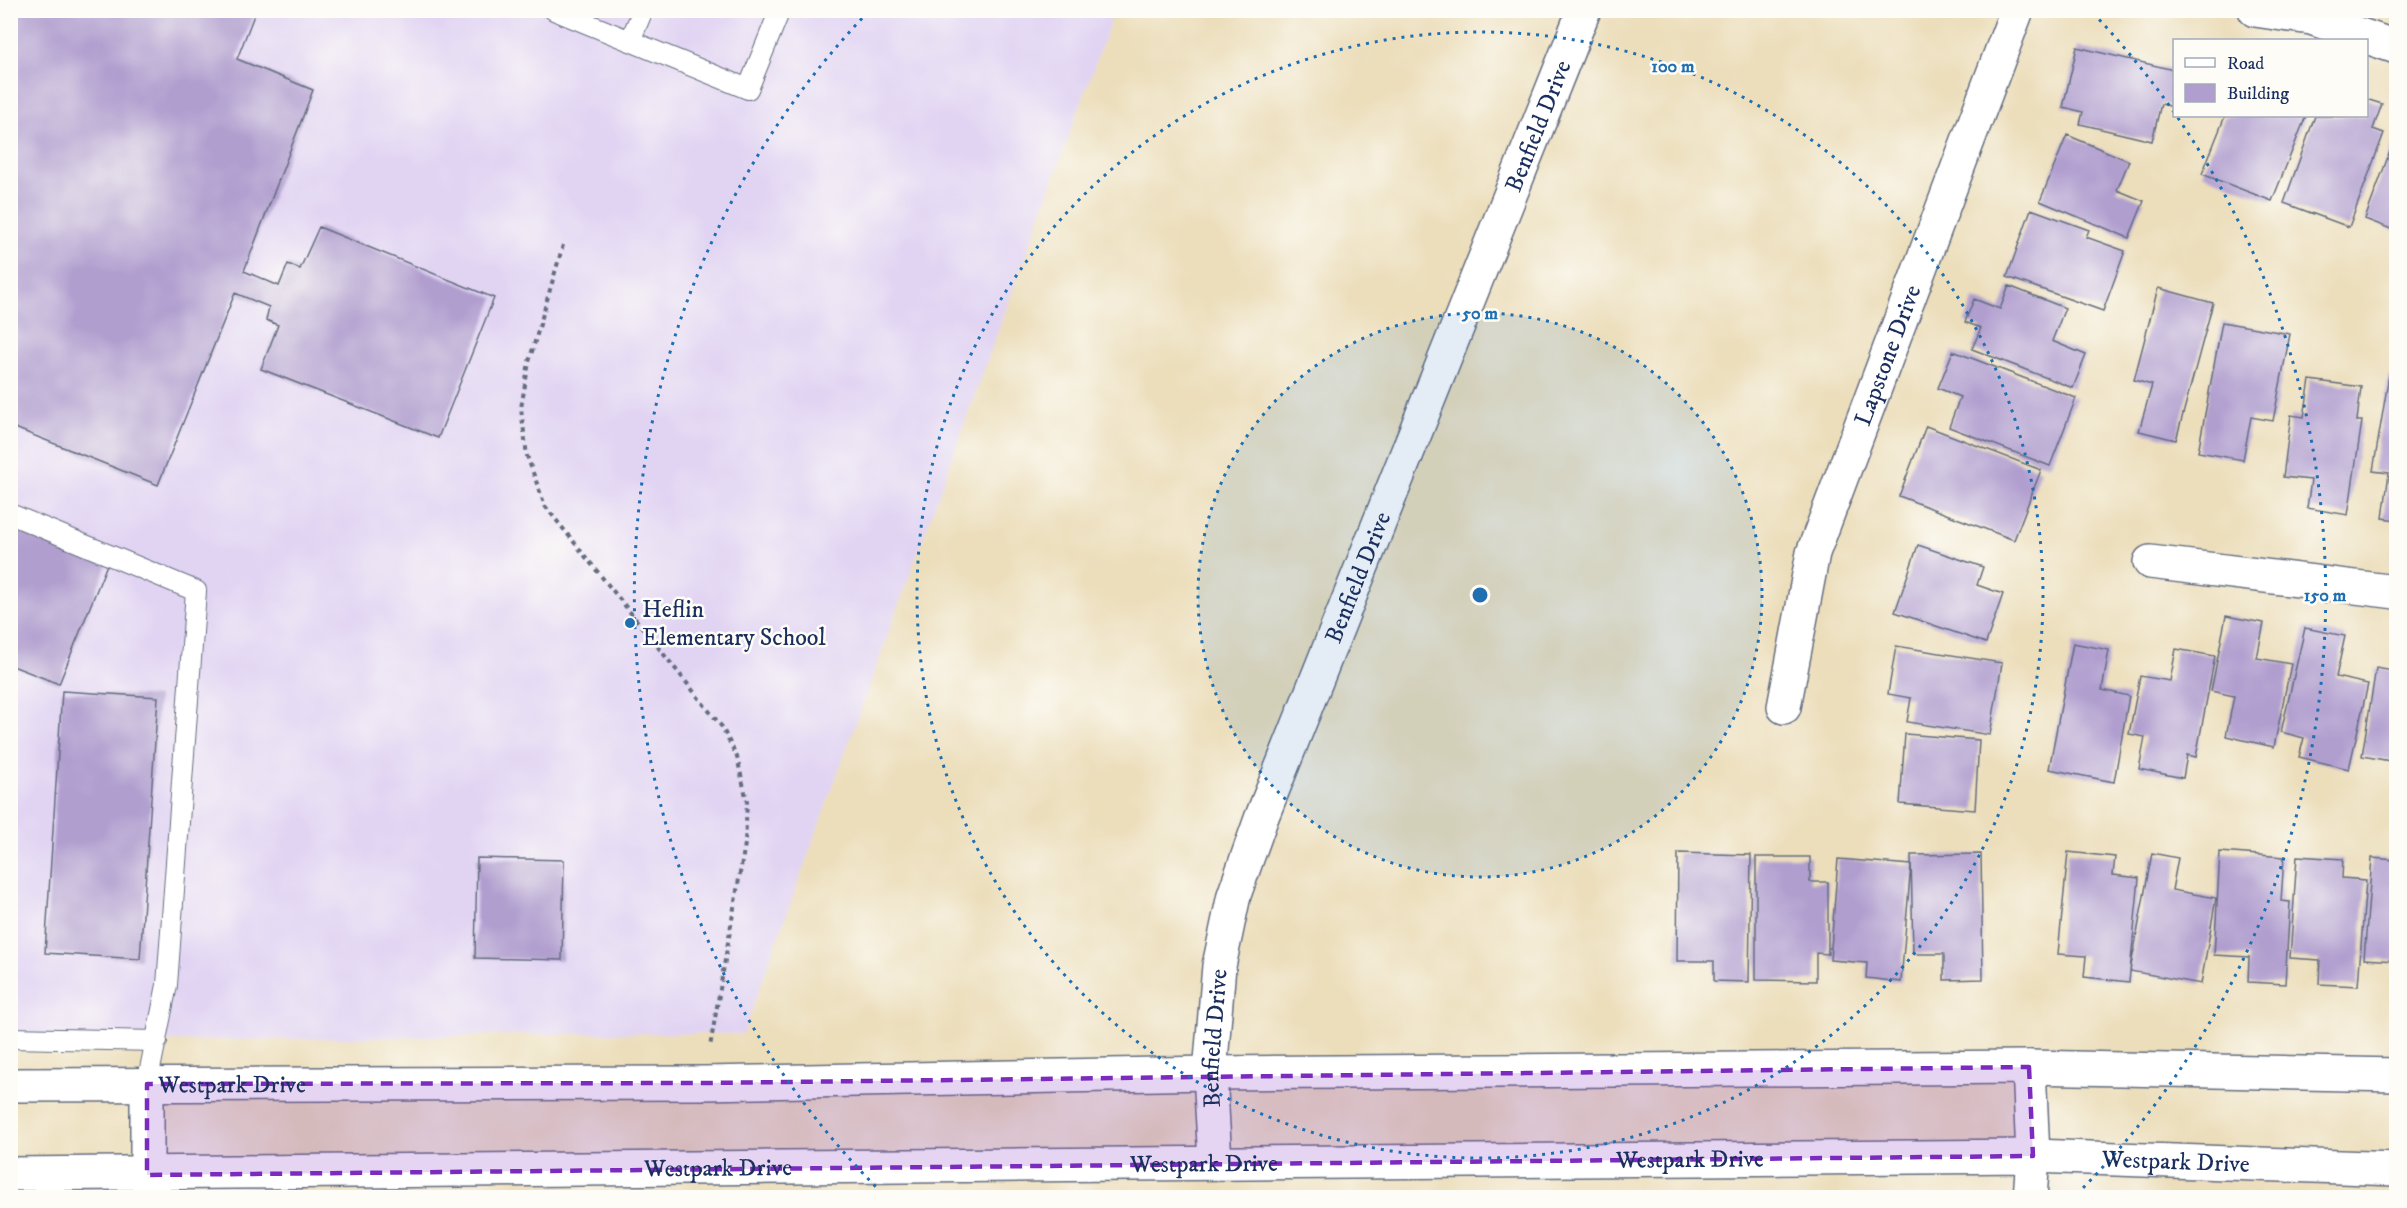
<svg xmlns="http://www.w3.org/2000/svg" width="2407" height="1208" font-family="'IM FELL DW Pica',serif">
<style>
.built{fill:#e1d4f3}
.building{fill:#b09ecf}
.lines{fill:none;stroke-linecap:round;stroke-linejoin:round}
.lane-casing{stroke:#646c7f;stroke-width:22}
.street-casing{stroke:#646c7f;stroke-width:36}
.secondary-casing{stroke:#646c7f;stroke-width:36}
.path{stroke:#646c7f;stroke-width:4;stroke-dasharray:4.5 4.5;stroke-linecap:butt}
.lane{stroke:#fff;stroke-width:20}
.street{stroke:#fff;stroke-width:33}
.secondary{stroke:#fff;stroke-width:33}
.marked{fill:#7b2cbf;fill-opacity:0.2;stroke:#7b2cbf;stroke-width:4.5;stroke-dasharray:12 8;stroke-linejoin:round}
.ring{fill:none;stroke:#1f6fb2;stroke-width:3;stroke-dasharray:3 6}
.poi-dot{fill:#1f6fb2;stroke:#fdfcf7;stroke-width:2}
.labels{text-anchor:middle;stroke-width:5;stroke-linejoin:round;paint-order:stroke}
.street-label{font-size:24px;fill:#1b2f5e;stroke:#fdfcf7}
.poi-label{font-size:24px;fill:#1b2f5e;stroke:#fdfcf7;text-anchor:start}
.centre{fill:#1f6fb2;stroke:#fdfcf7;stroke-width:3}
.ring-label{font-size:18px;text-anchor:middle;font-weight:bold;fill:#1f6fb2;stroke:#fdfcf7;stroke-width:5;stroke-linejoin:round;paint-order:stroke}
</style>
<rect width="100%" height="100%" fill="#fdfcf7"/>
<filter id="ink" filterUnits="userSpaceOnUse"><feTurbulence type="fractalNoise" baseFrequency=".0167" numOctaves="2"/><feDisplacementMap in="SourceGraphic" scale="12" xChannelSelector="R" yChannelSelector="G"/><feConvolveMatrix kernelMatrix="1 2 1 2 8 2 1 2 1" color-interpolation-filters="sRGB"/></filter>
<filter id="wash" filterUnits="userSpaceOnUse"><feTurbulence type="fractalNoise" baseFrequency=".008" numOctaves="4" result="noise"/><feDisplacementMap in="SourceGraphic" scale="24" xChannelSelector="R" yChannelSelector="G"/><feGaussianBlur stdDeviation="1.35" result="paint"/><feColorMatrix in="noise" values="0 0 0 0 0 0 0 0 0 0 0 0 0 0 0 0 0 1.4 0 .05"/><feComposite in="paint" operator="in"/></filter>
<g filter="url(#wash)">
<rect width="100%" height="100%" fill="#ecdebb"/>
<path class="built" d="M1106 10 1113 14 743 1034 620 1033 11 1044 10 11Z"/>
<g id="blocks">
<path class="building" d="M10 10H256L237 59 313 90 244 271 279 286 288 264 300 269 319 227 494 298 438 438 261 369 278 325 266 320 269 307 235 293 158 485 10 426Z
M2077 47 2174 70V107L2161 104 2152 141 2080 124 2083 112 2063 107Z
M2366 99 2382 104 2373 129 2384 133 2349 227 2284 203 2315 116H2366Z
M2225 116H2306L2272 201 2202 174Z
M2067 135 2129 161 2117 190 2144 201 2129 238 2040 201Z
M2396 135V231L2365 219Z
M2031 209 2089 230 2086 237 2125 251 2103 311 2007 277Z
M2009 286 2065 308 2052 341 2086 355 2073 388 1972 349 1981 328 1965 322 1974 299 2000 309Z
M2158 288 2213 303 2176 440 2139 431 2152 385 2134 380Z
M2222 322 2290 334 2273 421 2251 417 2243 460 2198 452Z
M1953 351 2076 398 2050 466 1949 427 1960 397 1938 388Z
M2389 375 2396 376V520L2383 518 2389 473 2373 471Z
M2310 380 2361 387 2357 421H2362L2348 515 2307 508 2311 480 2283 477 2291 415 2304 417Z
M1926 426 2041 470 2014 540 1899 496Z
M10 524 108 562 59 684 10 665Z
M1918 545 1983 567 1977 585 2003 594 1986 643 1895 612Z
M2226 616 2264 623 2257 658 2291 664 2274 747 2226 736 2234 696 2211 691Z
M2305 628 2345 636 2336 677 2368 684 2349 769 2299 757 2304 738 2281 732Z
M2073 643 2109 650 2102 690 2129 696 2114 782 2049 769Z
M1896 646 2002 663 1990 735 1907 722 1911 698 1888 694Z
M2176 649 2215 656 2196 757 2187 755 2183 778 2139 769 2145 737 2129 734 2140 676 2170 681Z
M2395 658 2396 762 2362 756 2376 668 2393 671Z
M62 691 158 697 140 959 45 953Z
M1905 734 1979 740 1975 810 1900 804Z
M2068 852 2115 857 2113 875 2139 878 2129 982 2084 977 2086 956 2058 954Z
M2220 852 2284 857 2281 901 2290 902 2285 984 2248 982 2249 957 2214 955Z
M1678 853 1751 855 1749 982 1714 981V961H1677Z
M2152 853 2178 858 2172 890 2216 898 2201 984 2130 971Z
M1981 854 1983 979 1944 980V954H1913L1911 855Z
M2297 856 2343 859 2342 878 2366 880 2358 986 2319 984 2320 960 2290 958Z
M1756 857H1810V882H1828V954L1816 953V981L1756 980Z
M477 858 564 860 562 960 475 958Z
M2372 858 2396 860V961L2364 959Z
M1838 859 1911 865 1901 982 1866 978 1867 963 1830 960Z"/>
</g>
</g>
<g filter="url(#ink)">
<use href="#blocks" fill-opacity="0" stroke="#646c7f" stroke-width="1.5"/>
<g class="lines">
<defs>
<path id="lane" d="M554 10 748 89 780 10
M630 41 643 10
M10 514 196 591 167 985 147 1084
M10 1038 157 1041"/>
<g id="street">
<path d="M2255 10 2311 18 2396 47"/>
<path d="M2150 562 2396 592"/>
<path id="s1" d="M1784 707 1813 553 2017 10"/>
<path d="M2029 1067 2033 1156 2030 1198"/>
<path id="s2" d="M1215 1162 1210 1073 1219 966 1234 895 1261 819 1584 10"/>
</g>
<g id="secondary">
<path d="M147 1084V1175"/>
<path id="s3" d="M10 1085 703 1083 1210 1073 2029 1067 2396 1075"/>
<path id="s4" d="M10 1174 2033 1156 2396 1169"/>
</g>
</defs>
<use href="#lane" class="lane-casing"/>
<use href="#street" class="street-casing"/>
<use href="#secondary" class="secondary-casing"/>
<path class="path" d="M563 245 529 362 521 408 527 456 545 506 722 727 737 757 747 801 745 844 710 1047"/>
<use href="#lane" class="lane"/>
<use href="#street" class="street"/>
<use href="#secondary" class="secondary"/>
</g>
</g>
<path class="marked" d="M2029 1067 2033 1156 147 1175V1084L703 1083Z"/>
<circle cx="1480" cy="595" r="282" fill="#1f6fb2" fill-opacity=".12"/>
<g class="ring">
<circle cx="1480" cy="595" r="282"/>
<circle cx="1480" cy="595" r="563"/>
<path d="M882 1193A845 845 0 0 1 867 13M2093 13A845 845 0 0 1 2078 1193"/>
</g>
<circle class="poi-dot" cx="630" cy="623" r="6"/>
<g class="labels">
<g class="street-label">
<text dy="8" stroke="none"><textPath href="#s2" startOffset="1096">Benfield Drive</textPath></text>
<text dy="8" stroke="none"><textPath href="#s1" startOffset="368">Lapstone Drive</textPath></text>
<text dy="8" stroke="none"><textPath href="#s2" startOffset="610">Benfield Drive</textPath></text>
<text dy="8" stroke="none"><textPath href="#s2" startOffset="124">Benfield Drive</textPath></text>
<text dy="8" stroke="none"><textPath href="#s3" startOffset="222">Westpark Drive</textPath></text>
<text dy="8" stroke="none"><textPath href="#s4" startOffset="1680">Westpark Drive</textPath></text>
<text dy="8" stroke="none"><textPath href="#s4" startOffset="2166">Westpark Drive</textPath></text>
<text dy="8" stroke="none"><textPath href="#s4" startOffset="1194">Westpark Drive</textPath></text>
<text dy="8" stroke="none"><textPath href="#s4" startOffset="708">Westpark Drive</textPath></text>
</g>
<g class="poi-label">
<text x="642" y="617">Heflin<tspan x="642" dy="28">Elementary School</tspan></text>
</g>
</g>
<circle cx="1480" cy="595" r="9" class="centre"/>
<g class="ring-label">
<text x="1673" y="72">100 m</text>
<text x="1480" y="319">50 m</text>
<text x="2325" y="601">150 m</text>
</g>
<rect width="2407" height="1208" fill="none" stroke="#fdfcf7" stroke-width="36"/>
<rect x="2173" y="39" width="195" height="78" fill="#fdfcf7" stroke="#a3aaba" stroke-width="1.5"/>
<rect x="2185" y="58" width="30" height="9" fill="#ffffff" stroke="#a3aaba" stroke-width="1.5"/>
<text x="2227" y="69" font-size="18" fill="#1b2f5e">Road</text>
<rect x="2185" y="84" width="30" height="18" fill="#b09ecf" stroke="#a3aaba" stroke-width="1.5"/>
<text x="2227" y="99" font-size="18" fill="#1b2f5e">Building</text>
</svg>
